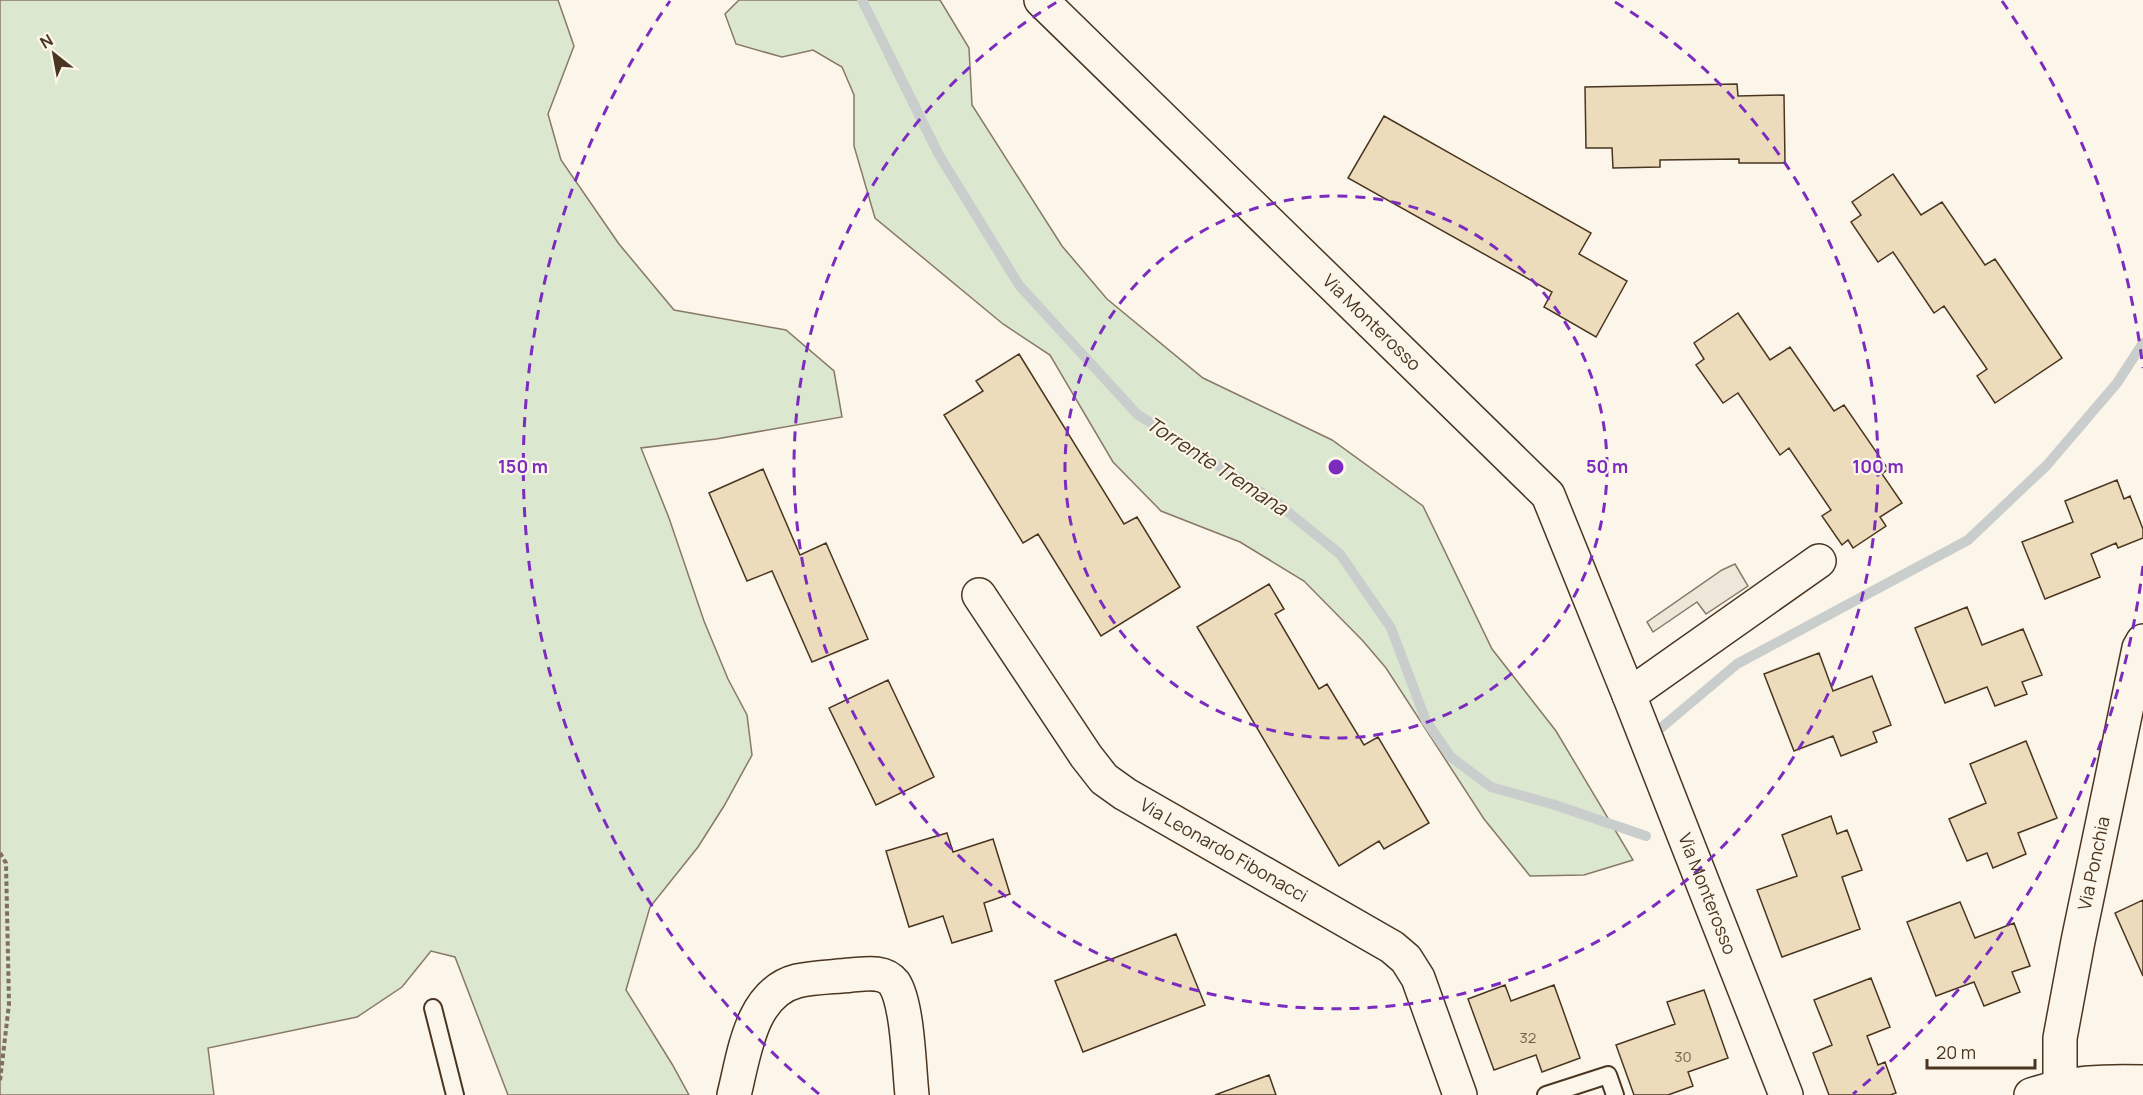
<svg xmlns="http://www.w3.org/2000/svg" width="2143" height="1095" font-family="Manrope,sans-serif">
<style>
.green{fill:#dce7d0;stroke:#887966;stroke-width:1.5}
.parking{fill:#ede7d9;stroke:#887966;stroke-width:1.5}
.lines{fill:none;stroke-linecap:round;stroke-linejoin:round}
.stream{stroke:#c9cecd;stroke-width:10}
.building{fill:#ecdcbc;stroke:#4a3520;stroke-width:1.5}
.lane-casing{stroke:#4a3520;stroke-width:20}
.street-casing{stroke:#4a3520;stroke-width:36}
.path{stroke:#7f6f5c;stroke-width:4;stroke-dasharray:4.5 3;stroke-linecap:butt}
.lane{stroke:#fbf6e9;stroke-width:16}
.street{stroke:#fbf6e9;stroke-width:33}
.ring{fill:none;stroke:#7b2cbf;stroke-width:3;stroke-dasharray:10 8}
.labels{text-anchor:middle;stroke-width:4.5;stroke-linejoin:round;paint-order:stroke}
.number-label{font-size:15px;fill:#725f47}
.street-label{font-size:18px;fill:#4a3520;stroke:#fbf6e9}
.water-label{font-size:20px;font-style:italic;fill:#4a3520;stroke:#fbf6e9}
.centre{fill:#7b2cbf;stroke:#fbf6e9;stroke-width:3}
.ring-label{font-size:18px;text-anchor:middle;font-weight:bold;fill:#7b2cbf;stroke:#fbf6e9;stroke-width:4.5;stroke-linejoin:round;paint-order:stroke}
</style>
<rect width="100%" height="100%" fill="#fbf6e9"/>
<path class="green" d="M0 0H558L574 46 548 114 561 160 619 244 674 310 786 330 834 371 842 417 716 439 641 448 669 518 704 621 728 679 747 715 752 755 724 806 698 847 650 907 626 990 672 1064 689 1095H508L455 957 431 951 402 987 357 1017 208 1048 214 1095H0Z
M739 0H940L969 48 972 105 1062 246 1107 299 1203 378 1332 440 1423 506 1492 649 1556 731 1633 860 1584 875 1530 876 1484 819 1386 668 1363 641 1304 581 1240 542 1161 511 1113 462 1050 355 1003 324 875 218 854 146V95L842 67 813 50 782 57 736 44 725 14Z"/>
<path class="parking" d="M1735 564 1748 586 1706 614 1697 602 1653 632 1647 622 1722 570Z"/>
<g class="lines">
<path class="stream" d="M862 0 939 155 1019 285 1137 414 1273 500 1340 554 1391 628 1426 721 1451 757 1491 787 1555 805 1646 836
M1649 738 1737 664 1968 540 2047 465 2117 383 2143 343"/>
</g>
<path class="building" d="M1737 84 1738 96 1784 95 1785 163H1739V159L1660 160V167L1613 168 1612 148H1586L1585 87Z
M1384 116 1591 233 1579 254 1627 281 1596 337 1544 307 1552 292 1348 178Z
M1893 174 1921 215 1942 202 1985 265 1995 259 2062 358 1995 403 1977 376 1987 369 1944 306 1934 313 1893 252 1878 262 1851 222 1861 215 1852 202Z
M1738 313 1770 360 1790 347 1834 411 1844 405 1888 469 1882 474 1902 503 1880 517 1886 526 1853 548 1848 540 1842 545 1822 516 1831 510 1789 448 1780 455 1738 393 1723 403 1696 365 1704 359 1694 343Z
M1019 354 1124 524 1137 517 1180 587 1101 636 1038 534 1023 543 944 415 983 391 976 381Z
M763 469 800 555 826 543 868 639 812 662 772 571 747 581 709 493Z
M2117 480 2124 499 2130 496 2143 529V538L2118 548 2116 543 2091 554 2100 577 2045 599 2022 542 2073 522 2065 501Z
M1269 584 1284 609 1275 614 1319 689 1327 684 1364 745 1378 737 1429 823 1384 849 1379 841 1339 866 1197 627Z
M1967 607 1982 645 2023 629 2042 675 2022 682 2027 694 1995 706 1987 687 1945 703 1915 628Z
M1819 653 1833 691 1872 676 1891 725 1873 732 1877 742 1841 756 1833 736 1794 751 1764 674Z
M888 680 934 777 876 805 829 708Z
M2026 741 2057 818 2018 833 2026 854 1993 868 1987 853 1967 861 1949 819 1986 803 1970 764Z
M1831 816 1837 834 1847 830 1862 870 1842 877 1860 929 1782 957 1757 890 1797 876 1782 835Z
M947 833 953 852 993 839 1010 894 984 903 992 931 952 943 943 916 909 927 886 851Z
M2143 900V976L2115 913Z
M1960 902 1975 938 2014 923 2030 966 2012 972 2020 992 1984 1006 1974 982 1936 996 1907 922Z
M1176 934 1205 1005 1083 1052 1055 981Z
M1871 978 1890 1027 1867 1036 1878 1065 1885 1062 1896 1093 1890 1095H1829L1813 1053 1832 1045 1814 1000Z
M1505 985 1511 1001 1554 985 1580 1058 1542 1072 1536 1055 1494 1070 1468 999Z
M1704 990 1728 1058 1688 1072 1693 1086 1668 1095H1634L1616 1045 1675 1024 1667 1002Z
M1269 1075 1276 1095H1215Z"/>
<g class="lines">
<defs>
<path id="lane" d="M433 1008 455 1095
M1546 1095 1608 1075 1615 1095"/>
<g id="street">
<path id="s1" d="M1041 0 1548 495 1629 695 1786 1095"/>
<path id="s2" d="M979 595 1086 756 1104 779 1125 794 1392 947 1406 959 1418 978 1460 1095"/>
<path d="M1629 695 1819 561"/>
<path id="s3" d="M2060 1086V1038L2078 941 2139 648 2143 641"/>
<path d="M734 1095C744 1056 750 993 797 981 814 977 834 977 851 975 865 974 884 970 894 983 908 1004 909 1068 912 1095"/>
<path d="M2031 1095C2071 1082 2101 1081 2143 1082"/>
</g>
</defs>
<use href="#lane" class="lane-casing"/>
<use href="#street" class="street-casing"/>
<path class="path" d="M0 853 6 863 9 1004 0 1081"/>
<use href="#lane" class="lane"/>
<use href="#street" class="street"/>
</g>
<g class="ring">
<circle cx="1336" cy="467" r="271"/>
<path d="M1615 2A542 542 0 1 1 1057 2"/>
<path d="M2143 566A813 813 0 0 1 1853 1094M819 1094A813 813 0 0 1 670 1M2002 1A813 813 0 0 1 2143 368"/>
</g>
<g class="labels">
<g class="number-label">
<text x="1528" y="1043">32</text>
<text x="1683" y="1062">30</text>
</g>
<g class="street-label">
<text dy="6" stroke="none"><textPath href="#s1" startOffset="462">Via Monterosso</textPath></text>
<text dy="6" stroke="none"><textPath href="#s2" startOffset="362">Via Leonardo Fibonacci</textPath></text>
<text dy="6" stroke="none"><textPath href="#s3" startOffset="226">Via Ponchia</textPath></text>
<text dy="6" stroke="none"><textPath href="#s1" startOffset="1138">Via Monterosso</textPath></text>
</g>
<g class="water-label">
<text transform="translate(1217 466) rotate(33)" y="7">Torrente Tremana</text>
</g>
</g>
<circle cx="1336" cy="467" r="9" class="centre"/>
<g class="ring-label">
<text x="1607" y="473">50 m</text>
<text x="1878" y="473">100 m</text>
<text x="523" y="473">150 m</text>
</g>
<g transform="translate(54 54) rotate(329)" stroke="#fbf6e9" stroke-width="4.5" paint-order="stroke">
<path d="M0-4.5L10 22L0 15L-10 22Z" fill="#4a3520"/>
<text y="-9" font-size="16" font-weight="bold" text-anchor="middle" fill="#4a3520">N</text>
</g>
<path d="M1927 1059v9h108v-9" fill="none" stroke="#4a3520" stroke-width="3"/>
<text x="1936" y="1059" font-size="18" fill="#4a3520" stroke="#fbf6e9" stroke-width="4.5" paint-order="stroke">20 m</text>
</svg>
